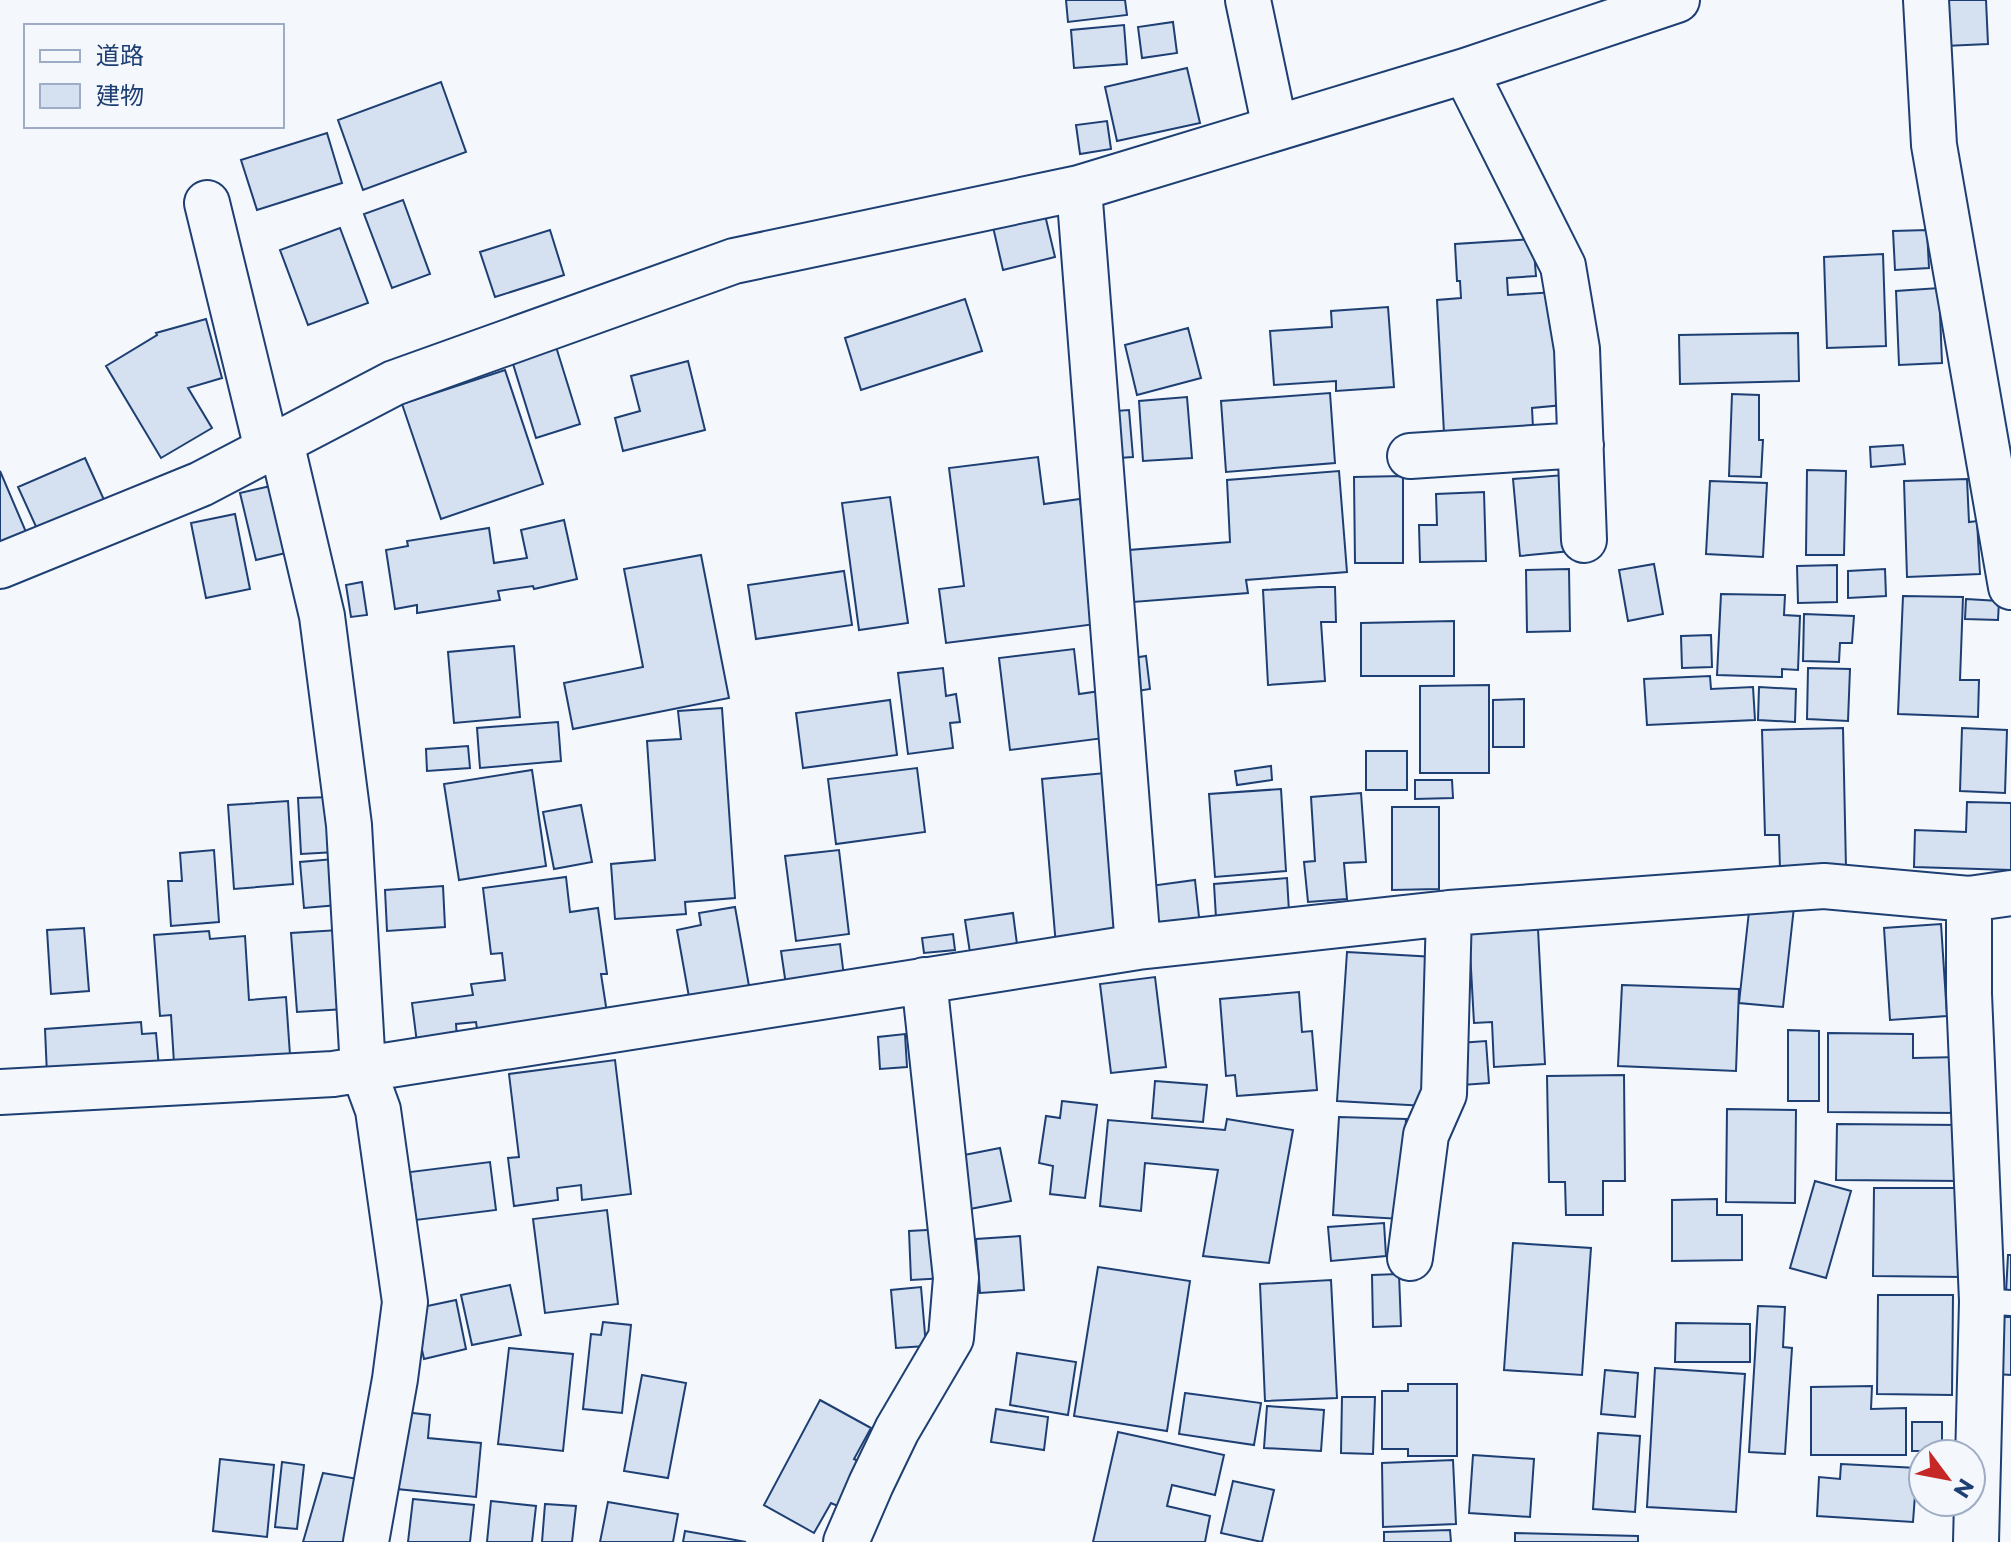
<svg xmlns="http://www.w3.org/2000/svg" width="2011" height="1542" font-family="Montserrat,'Noto Sans JP',sans-serif">
<style>
.building{fill:#d5e0f0;stroke:#1d3f73;stroke-width:2}
.lines{fill:none;stroke-linecap:round;stroke-linejoin:round}
.lane-casing{stroke:#1d3f73;stroke-width:28}
.street-casing{stroke:#1d3f73;stroke-width:48}
.lane{stroke:#f4f7fb;stroke-width:24}
.street{stroke:#f4f7fb;stroke-width:44}
</style>
<rect width="100%" height="100%" fill="#f4f7fb"/>
<path class="building" d="M1066 0H1125L1127 15 1068 22Z
M1942 0H1986L1988 44 1945 46Z
M1173 22 1177 53 1142 58 1138 27Z
M1124 25 1127 64 1074 68 1071 30Z
M1187 68 1200 123 1117 141 1105 87Z
M441 82 466 152 363 190 338 120Z
M1107 121 1111 149 1080 154 1076 125Z
M327 133 342 183 257 210 241 160Z
M403 200 430 274 392 288 364 214Z
M1045 215 1055 257 1003 270 993 227Z
M340 228 368 303 308 325 280 250Z
M550 230 564 275 495 297 480 252Z
M1927 230 1929 268 1895 270 1893 231Z
M1533 239 1536 276 1507 278 1508 295 1556 292 1563 405 1532 408 1533 428 1444 433 1437 300 1461 298 1460 281H1457L1455 244Z
M1883 254 1886 346 1827 348 1824 257Z
M1939 288 1942 363 1899 365 1896 291Z
M965 299 982 351 861 390 845 338Z
M1388 307 1394 387 1336 391V381L1274 385 1270 331 1332 327 1331 311Z
M206 319 222 378 188 388 212 428 161 458 106 366 157 335 156 333Z
M1188 328 1201 378 1137 395 1125 345Z
M1798 333 1799 381 1680 384 1679 335Z
M553 337 580 424 536 438 509 351Z
M688 361 705 430 623 451 615 418 640 411 631 376Z
M505 370 543 484 441 519 402 404Z
M1330 393 1335 463 1226 472 1221 401Z
M1732 394 1759 395V440H1763L1761 477 1729 476Z
M1187 397 1192 458 1143 461 1139 401Z
M1129 410 1133 457 1104 459 1101 412Z
M1903 445 1905 464 1871 467 1870 447Z
M1038 457 1044 504 1080 499 1096 624 946 643 939 589 964 586 949 468Z
M85 458 105 502 38 531 18 487Z
M1807 470 1846 471 1844 555H1806Z
M0 471 26 532 0 544Z
M1339 471 1347 572 1246 580 1248 593 1133 602 1129 550 1230 542 1227 480Z
M1564 475 1571 551 1520 556 1513 479Z
M1403 476V563H1355L1354 477Z
M1967 479 1969 522 1977 521 1980 574 1907 577 1904 481Z
M1710 481 1767 483 1763 557 1706 554Z
M275 485 290 552 256 560 240 493Z
M1484 492 1486 561 1420 562 1419 525H1437L1436 494Z
M890 497 908 623 859 630 842 503Z
M235 514 250 589 206 598 191 523Z
M564 520 577 579 534 589 533 586 498 591 500 600 417 613V605L395 609 386 550 408 546 407 541 489 528 494 563 527 558 521 530Z
M701 555 729 698 573 729 564 683 643 667 624 569Z
M1654 564 1663 614 1628 621 1619 570Z
M1837 565V602L1798 603 1797 566Z
M1569 569 1570 631 1527 632 1526 570Z
M1885 569 1886 596 1848 598V571Z
M844 571 852 625 756 639 748 585Z
M362 582 367 615 351 617 346 585Z
M1319 587H1335L1336 622H1321L1325 681 1268 685 1263 590Z
M1721 594 1785 595 1784 615 1800 616 1798 670 1782 669V677L1717 675Z
M1903 596 1963 597 1960 680H1979L1978 717 1898 714Z
M1966 599 1999 601 1998 620 1965 619Z
M1804 614 1854 616 1852 643H1840L1839 662 1803 661Z
M1454 621V676H1361V623Z
M1711 635 1712 667 1682 668 1681 636Z
M514 646 520 717 454 723 448 652Z
M1074 649 1079 694 1107 690 1112 737 1010 750 999 658Z
M1146 656 1150 689 1131 692 1126 659Z
M943 668 946 696 956 694 960 722 950 723 953 748 908 754 898 673Z
M1808 668 1850 669 1848 721 1807 719Z
M1710 676 1711 689 1753 687 1755 720 1647 725 1644 679Z
M1489 685V773H1420V686Z
M1759 687 1796 689 1795 722 1758 720Z
M1524 699V747H1493V700Z
M890 700 897 755 803 768 796 713Z
M722 708 735 898 685 902 686 914 615 919 611 864 655 860 647 741 681 739 678 711Z
M558 722 561 761 480 768 477 728Z
M1843 728 1846 868 1780 870 1779 835H1765L1762 730Z
M1962 728 2007 730 2005 793 1960 791Z
M468 746 470 768 427 771 426 749Z
M1366 751H1407V790H1366Z
M1271 766 1272 780 1237 785 1235 771Z
M917 768 925 832 836 844 828 779Z
M532 770 546 866 459 880 444 784Z
M1116 772 1130 939 1056 946 1042 779Z
M1415 780H1452L1453 798 1415 799Z
M1281 789 1286 871 1215 877 1209 794Z
M1361 793 1366 862 1344 863 1347 899 1308 902 1304 862 1315 861 1311 797Z
M334 797 336 852 301 854 298 798Z
M288 801 293 884 234 889 228 805Z
M1967 802 2011 803V870L1914 867 1915 830 1966 832Z
M581 805 592 862 554 869 543 812Z
M1392 807H1439V889L1392 890Z
M214 850 219 922 171 926 168 881H182L180 853Z
M839 850 849 934 796 941 785 856Z
M334 859 338 905 304 908 300 862Z
M566 877 570 912 598 908 607 974H601L607 1013 477 1029 476 1022 456 1024 457 1038 417 1043 412 1003 473 995 471 984 505 980 502 953 491 954 483 888Z
M1287 878 1290 928 1217 935 1214 884Z
M1195 880 1200 926 1156 931 1150 886Z
M443 886 445 927 387 931 385 890Z
M1750 902 1794 907 1783 1007 1739 1003Z
M735 907 749 986 689 997 677 930 701 925 699 913Z
M1013 913 1018 952 971 959 965 920Z
M1941 924 1947 1016 1890 1020 1884 928Z
M84 928 89 991 51 994 47 930Z
M1538 929 1545 1064 1494 1067 1492 1022 1474 1023 1469 933Z
M339 930 345 1009 297 1012 291 933Z
M209 931 210 939 245 936 249 1000 286 997 290 1055 174 1063 171 1015 160 1016 154 935Z
M953 934 955 950 924 953 922 938Z
M840 944 844 977 786 985 781 951Z
M1347 952 1435 957 1426 1106 1337 1101Z
M1155 977 1166 1067 1111 1073 1100 984Z
M1622 985 1739 989 1736 1071 1618 1066Z
M1299 992 1302 1032 1312 1031 1317 1090 1237 1096 1235 1075 1226 1076 1220 999Z
M141 1022 142 1034 156 1033 159 1068 47 1075 45 1029Z
M1788 1030 1819 1031V1101H1788Z
M1828 1033 1913 1034V1058L1960 1057 1959 1113 1828 1112Z
M905 1034 907 1067 880 1069 878 1037Z
M1486 1041 1489 1083 1462 1085 1459 1043Z
M615 1060 631 1194 582 1200 581 1185 557 1188 558 1200 514 1206 508 1158 519 1157 509 1074Z
M1624 1075 1625 1181H1603V1215H1566L1565 1182H1549L1547 1076Z
M1155 1081 1207 1085 1203 1122 1152 1118Z
M1062 1101 1097 1105 1085 1198 1050 1194 1053 1166 1039 1163 1046 1116 1060 1118Z
M1727 1109 1796 1110 1795 1203 1726 1202Z
M1339 1117 1406 1119 1401 1219 1333 1215Z
M1227 1119 1293 1130 1269 1263 1203 1256 1218 1170 1145 1163 1141 1211 1100 1206 1108 1120 1225 1130Z
M1837 1124 1961 1125V1181L1836 1180Z
M1000 1148 1011 1201 970 1209 959 1156Z
M490 1162 496 1210 416 1220 410 1172Z
M1815 1181 1851 1191 1826 1278 1790 1268Z
M1874 1188H1964V1277L1873 1276Z
M1717 1199V1215H1742V1260L1672 1261V1200Z
M607 1210 618 1304 545 1313 533 1219Z
M1384 1223 1386 1256 1331 1261 1328 1227Z
M945 1229 946 1278 911 1280 909 1231Z
M1020 1236 1024 1290 980 1293 976 1239Z
M1513 1243 1591 1248 1582 1375 1504 1370Z
M2008 1255H2011V1294L2006 1293Z
M1098 1267 1190 1281 1167 1431 1074 1416Z
M1399 1274 1401 1326 1373 1327 1372 1275Z
M1331 1280 1337 1398 1265 1401 1260 1284Z
M510 1285 521 1335 472 1345 461 1295Z
M921 1287 926 1346 896 1348 891 1290Z
M1878 1295H1953L1952 1395 1877 1394Z
M456 1300 466 1349 424 1359 413 1309Z
M1758 1306 1785 1307 1783 1347 1792 1348 1785 1454 1749 1452Z
M1998 1317H2011V1375L1997 1374Z
M603 1322 631 1325 622 1413 583 1409 591 1334 601 1335Z
M1676 1323 1750 1324V1362H1675Z
M509 1348 573 1354 563 1451 498 1444Z
M1017 1353 1076 1362 1068 1415 1010 1405Z
M1655 1368 1745 1374 1736 1512 1647 1507Z
M1605 1370 1638 1373 1635 1417 1601 1414Z
M642 1375 686 1383 668 1478 624 1471Z
M1408 1384H1457V1456H1408V1449H1382V1391H1408Z
M1872 1386 1871 1409 1906 1408V1455H1811V1387Z
M1185 1393 1261 1403 1254 1445 1179 1434Z
M1342 1397H1375L1373 1454 1341 1453Z
M820 1400 871 1428 854 1459 864 1464 840 1507 831 1503 814 1533 764 1505Z
M1267 1406 1324 1410 1321 1451 1264 1448Z
M996 1409 1048 1417 1044 1450 991 1442Z
M395 1411 430 1415 428 1438 481 1443 476 1497 387 1488Z
M1912 1422H1942V1451H1912Z
M1118 1432 1224 1455 1215 1495 1172 1485 1167 1506 1210 1516 1205 1542H1093Z
M1598 1433 1640 1436 1635 1512 1593 1509Z
M1473 1455 1534 1459 1530 1517 1469 1513Z
M220 1459 274 1465 267 1537 213 1531Z
M1453 1460 1456 1524 1383 1527 1382 1463Z
M282 1462 304 1465 297 1529 275 1527Z
M1841 1464 1917 1468 1913 1522 1817 1516 1819 1477 1840 1479Z
M1920 1464H1923V1494H1918Z
M323 1473 358 1479 352 1542H303Z
M1233 1481 1274 1490 1262 1542 1221 1533Z
M413 1499 474 1505 470 1542H408Z
M491 1501 536 1506 532 1542H487Z
M608 1502 678 1514 673 1542H600Z
M545 1504 576 1506 572 1542H542Z
M1450 1530 1451 1542H1384V1532Z
M685 1531 719 1537 746 1542H683Z
M1515 1533 1638 1536V1542H1515Z"/>
<g class="lines">
<defs>
<path id="lane" d="M1982 1301 2011 1303"/>
<path id="street" d="M1248 0 1275 128
M1926 0 1934 145 2011 587
M1465 71 1563 266 1577 349 1584 540
M1079 188 1138 947
M207 203 267 449
M281 442 322 616 349 825 363 1069 378 1110 405 1302 395 1379 366 1542
M1410 456 1581 445
M0 566 201 484 394 383 734 261 1079 188 1465 71 1677 0
M1969 899V994L1982 1301 1976 1542
M0 1092 333 1074 1138 947 1449 913 1824 886 1969 899 2011 893
M1410 1258 1426 1135 1444 1094 1449 913
M846 1542 871 1484 897 1430 951 1338 956 1278 924 980"/>
</defs>
<use href="#lane" class="lane-casing"/>
<use href="#street" class="street-casing"/>
<use href="#lane" class="lane"/>
<use href="#street" class="street"/>
</g>
<rect x="24" y="24" width="260" height="104" fill="#f4f7fb" stroke="#9eadc5" stroke-width="2"/>
<rect x="40" y="50" width="40" height="12" fill="#f4f7fb" stroke="#9eadc5" stroke-width="2"/>
<text x="96" y="64" font-size="24" fill="#1d3f73">道路</text>
<rect x="40" y="84" width="40" height="24" fill="#d5e0f0" stroke="#9eadc5" stroke-width="2"/>
<text x="96" y="104" font-size="24" fill="#1d3f73">建物</text>
<g transform="translate(1947 1478) rotate(122)"><circle r="38" fill="#f4f7fb" stroke="#9eadc5" stroke-width="2"/>
<path d="M0-6L14 30L0 20L-14 30Z" fill="#c62828"/>
<text y="-12" font-size="22" font-weight="bold" text-anchor="middle" fill="#1d3f73">N</text>
</g>
</svg>
